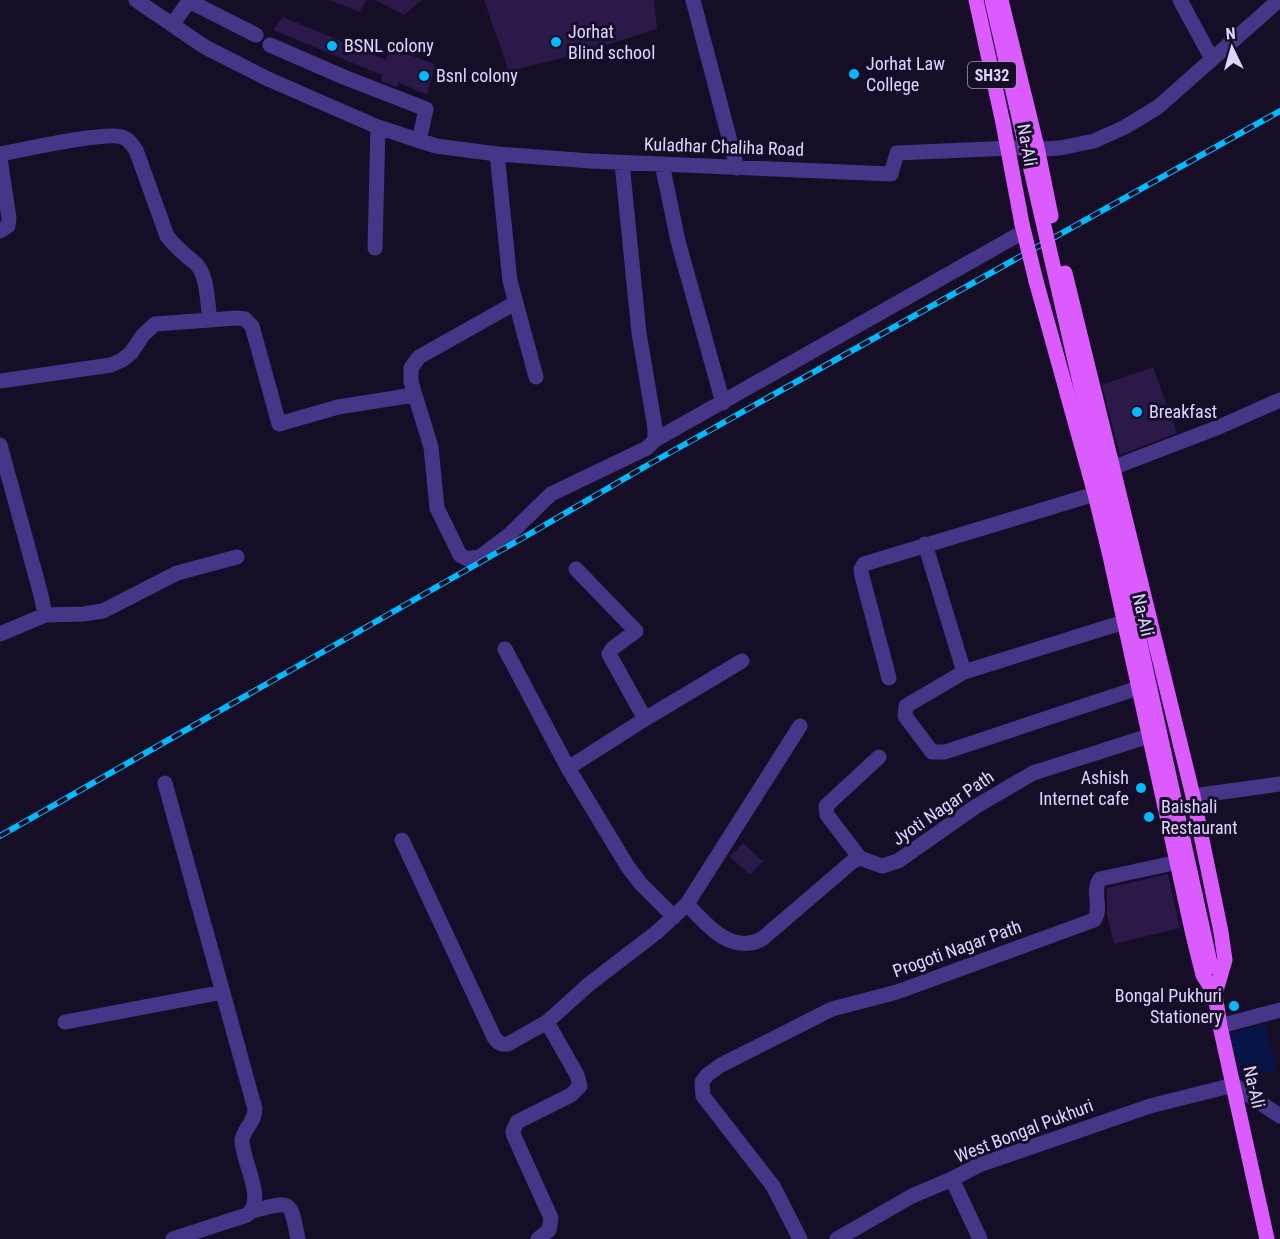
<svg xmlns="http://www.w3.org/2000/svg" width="1280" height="1239" font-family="'Roboto Condensed',sans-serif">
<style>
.water{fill:#071447}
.building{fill:#2a1949}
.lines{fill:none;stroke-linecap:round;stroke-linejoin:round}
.minor{stroke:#473688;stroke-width:15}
.major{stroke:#dc5bff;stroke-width:15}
.rail-casing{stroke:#00bcff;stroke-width:6}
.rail{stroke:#160e27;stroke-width:4;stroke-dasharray:11;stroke-linecap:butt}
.major-bridge{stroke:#dc5bff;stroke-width:15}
.poi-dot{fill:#00bcff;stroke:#160e27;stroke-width:2}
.labels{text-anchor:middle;stroke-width:6;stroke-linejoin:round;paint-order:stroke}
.shield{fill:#160e27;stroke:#a399be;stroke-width:1.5}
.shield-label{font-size:16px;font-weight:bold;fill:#e0d4ff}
.poi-label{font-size:18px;fill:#e0d4ff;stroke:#160e27;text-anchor:start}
.street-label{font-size:18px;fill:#e0d4ff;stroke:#160e27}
</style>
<rect width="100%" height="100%" fill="#160e27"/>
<path class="water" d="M1265 1024 1276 1071 1241 1079 1230 1033Z"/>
<path class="building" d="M330 0H367L359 12Z
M375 0H422L404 15Z
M484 0H654L657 29 571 56 509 71Z
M283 17 386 60 390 48 408 52 407 54 435 64 427 95 398 82 397 87 381 81 382 75 273 30Z
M1153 367 1177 433 1120 455 1102 385Z
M743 843 763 861 750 875 730 857Z
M1168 874 1180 928 1114 944 1107 914V888Z"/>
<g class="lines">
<path class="minor" d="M136 0 205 47 268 79 378 127 436 146 497 154 591 161 891 174 897 153 1037 147 1044 149 1060 148 1094 141 1125 127 1158 107 1279 0
M693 0 737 168
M1180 0 1212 59
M172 25 189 1 256 35
M270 45 346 78 426 109 419 141
M0 154C22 150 105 131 122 137 129 139 132 145 136 150L167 236C175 247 184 254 195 263 208 274 207 303 210 319
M497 154 510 281 536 377
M0 158 9 218 8 226 0 231
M662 164 678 241 723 403
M375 248 378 127
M515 303 419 357 411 368V382L431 447 437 508 460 555 467 559 481 556 509 535 551 494 647 448 655 440V428L639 333 622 163
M0 381 111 365 122 360 131 353 143 335 155 324 237 318 245 319 252 326 279 424 338 407 414 395
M655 440 1023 232
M0 445 41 595 45 615
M1112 468 1219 427 1280 400
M925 544 964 672 1124 622
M576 569 636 631 613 648 609 654 645 719
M0 634 45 615 83 614 103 611 177 573 237 557
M505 649 568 768
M964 672 906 706 905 716 932 752H945L1138 688
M889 678 862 576 861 569 864 564 1095 494
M165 783 255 1109C255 1122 244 1128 242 1140 242 1162 267 1199 247 1215L173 1239
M1193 796 1280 784
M402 840 494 1037C498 1043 501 1045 508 1044L547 1022 588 985 657 932 687 904 800 726
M860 858 827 815 826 806 879 757
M687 904C707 925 731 955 762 939L853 861 860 858 882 866 898 861 975 807 1033 773 1149 736
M674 917 641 884 628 867 568 768 645 719 742 661
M65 1022 223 992
M1220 1026 1280 1010
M952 1179 980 1239
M253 1211C293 1200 290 1200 298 1239
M538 1239 549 1230 551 1218 514 1136 513 1131 517 1122 571 1095 580 1086 577 1075 547 1022
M800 1239 773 1186 703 1096 702 1082 707 1075 721 1065 832 1009 897 992 1094 920C1103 907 1091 892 1100 879L1178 862
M837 1239 912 1196 952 1179 979 1165 1150 1106 1234 1085 1280 1116"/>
<path class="major" d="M976 0 1003 123 1022 224
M1001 0 1037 147 1051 216
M1065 273 1193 796 1221 932 1225 960 1215 994
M1036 281 1095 494 1110 556 1193 935 1203 975 1215 994 1220 1026 1267 1239"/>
<defs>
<path id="rail" d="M0 836 533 532 646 466 1280 111"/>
</defs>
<use href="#rail" class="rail-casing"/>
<use href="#rail" class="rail"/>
<path class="major-bridge" d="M992 0 1141 648 1211 967
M1022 224 1036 281"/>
</g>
<g class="poi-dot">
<circle cx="556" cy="42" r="6"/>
<circle cx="332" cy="46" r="6"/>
<circle cx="854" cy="74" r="6"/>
<circle cx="424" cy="76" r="6"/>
<circle cx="1137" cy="412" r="6"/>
<circle cx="1141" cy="788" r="6"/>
<circle cx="1149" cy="817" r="6"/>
<circle cx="1234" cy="1006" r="6"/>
</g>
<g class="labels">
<rect class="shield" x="968" y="62" width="48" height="26" rx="4.5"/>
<g class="shield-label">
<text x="992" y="81">SH32</text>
</g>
<g class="poi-label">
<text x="568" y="38">Jorhat<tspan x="568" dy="21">Blind school</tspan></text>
<text x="344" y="52">BSNL colony</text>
<text x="866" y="70">Jorhat Law<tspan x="866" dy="21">College</tspan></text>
<text x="436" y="82">Bsnl colony</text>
<text x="1149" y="418">Breakfast</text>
<text x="1129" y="784" text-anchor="end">Ashish<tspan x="1129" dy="21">Internet cafe</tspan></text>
<text x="1161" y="813">Baishali<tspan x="1161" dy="21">Restaurant</tspan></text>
<text x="1222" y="1002" text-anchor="end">Bongal Pukhuri<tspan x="1222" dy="21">Stationery</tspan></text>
</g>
<g class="street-label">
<text transform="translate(1027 145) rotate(80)" y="6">Na-Ali</text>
<text transform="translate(724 147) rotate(2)" y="6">Kuladhar Chaliha Road</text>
<text transform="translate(1143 615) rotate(77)" y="6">Na-Ali</text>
<text transform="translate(943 808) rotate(-34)" y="6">Jyoti Nagar Path</text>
<text transform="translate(957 949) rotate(-20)" y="6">Progoti Nagar Path</text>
<text transform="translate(1254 1087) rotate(77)" y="6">Na-Ali</text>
<text transform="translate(1024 1131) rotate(-21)" y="6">West Bongal Pukhuri</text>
</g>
</g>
<g transform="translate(1232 48) rotate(355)" stroke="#160e27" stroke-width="4.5" paint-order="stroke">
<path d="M0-4.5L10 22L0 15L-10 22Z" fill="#e0d4ff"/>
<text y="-9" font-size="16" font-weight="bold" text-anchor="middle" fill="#e0d4ff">N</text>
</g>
</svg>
